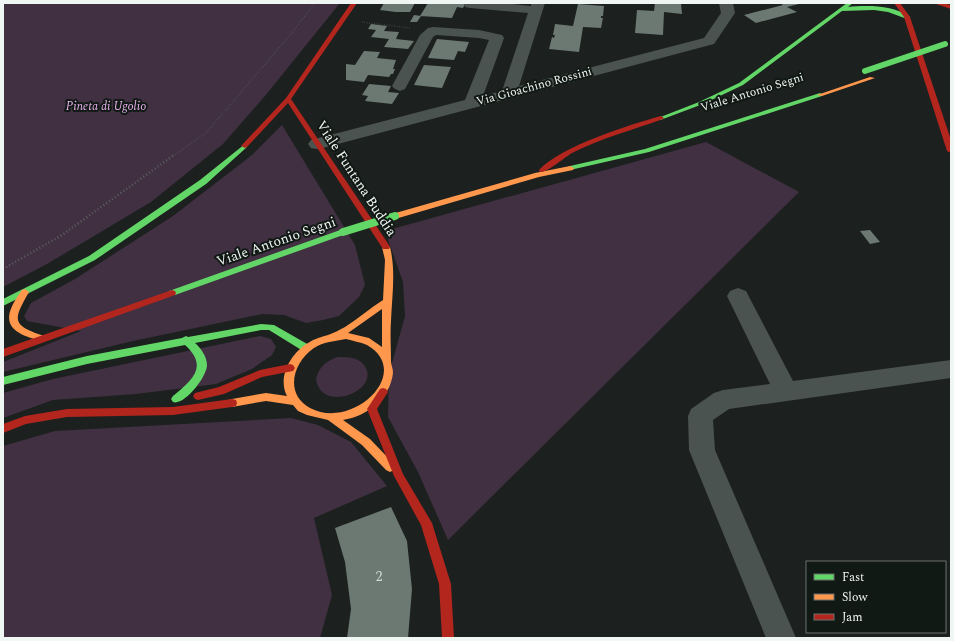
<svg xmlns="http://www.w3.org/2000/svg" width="954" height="641" font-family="Spectral,serif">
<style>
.green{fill:#403042}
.building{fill:#6c7973}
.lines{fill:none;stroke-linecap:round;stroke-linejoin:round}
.path-far1{stroke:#5b605e;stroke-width:1.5;stroke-dasharray:0.5 2;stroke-linecap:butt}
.path{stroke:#5b605e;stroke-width:2.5;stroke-dasharray:1 2.5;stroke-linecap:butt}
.street{fill:#4a534f;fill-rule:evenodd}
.fast{fill:#63d668;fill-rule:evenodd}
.slow{fill:#ff974d;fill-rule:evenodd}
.jam{fill:#b3261e;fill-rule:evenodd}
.fast-bridge-far1{stroke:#63d668;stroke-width:6}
.fast-bridge{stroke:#63d668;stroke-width:8}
.labels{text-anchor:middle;stroke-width:4;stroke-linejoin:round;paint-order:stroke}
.far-street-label{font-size:12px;fill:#f0f6f3;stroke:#111915}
.far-park-label{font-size:12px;font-style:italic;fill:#e8b0ed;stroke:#111915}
.street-label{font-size:14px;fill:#f0f6f3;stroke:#111915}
.near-number-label{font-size:14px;fill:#cfd7d3}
</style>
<rect width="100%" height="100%" fill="#1c201e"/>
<path class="green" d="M3 3H340L265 96 223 144 151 202 47 264 3 287Z
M282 125 355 245 365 285 359 297 339 316 323 320 306 323 284 315 262 314 133 341 3 372V362L81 331 27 321 24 316 31 303 75 279 173 216 252 155Z
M706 142 799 192 448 540 418 472 388 417 389 374 405 316 403 282 385 231Z
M260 336 271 339 276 347 272 355 252 369 216 384 136 394 53 400 3 418V393L53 379Z
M338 357C348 357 358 357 364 365 383 390 321 415 316 379 319 367 326 361 338 357Z
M291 418 318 425 351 442 387 486 314 518 332 595 320 638H3V446L55 431Z"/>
<path class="building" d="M384 3H415L410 12H396L380 10Z
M428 3H460L465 4 463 8 457 7 452 18 420 16Z
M655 3H681L682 14 664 12 663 35 635 33 637 10 654 11Z
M780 3 799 4 787 7 797 12 756 23 744 15 783 5Z
M578 4 604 6 603 16H601V18H603L601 28 583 27 579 52 549 49 552 37 554 38 555 35H553L555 24 573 26Z
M414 15 421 16 417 22H410Z
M371 24 387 26 384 31 399 32 396 39 414 41 408 49 384 47 389 39 371 37 376 30 368 29Z
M437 39 469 42 465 52 458 51 454 60 428 58Z
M364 51 380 52 377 58 396 60 393 69H395L393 74H391L389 77 368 75 364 82 346 80V64L355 65Z
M424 65 451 67 442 88 414 85Z
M369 84 391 86 388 92 399 93 392 104 365 101 368 96 362 95Z
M870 230 880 242 870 244 860 231Z
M391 507 407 541 412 589 408 638H347L351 609 345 562 335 528Z"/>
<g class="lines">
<path class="path-far1" d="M362 22 410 28
M173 156 206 133 290 35 315 3"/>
<path class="path" d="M3 269 62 235 174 155"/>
<path class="street" d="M464 3H503L531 6V3H545L519 86 704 38 721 13 719 3H733L735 13 714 44 323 148 317 149 311 148 308 144 311 140 465 100 489 40 479 38 436 35 433 37 405 89 400 91 395 89 392 86 420 35 428 28 433 27 479 30 502 35 504 38 483 96 502 91 528 13 470 8 465 7Z
M738 288 746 291 793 381 951 360V378L729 409 713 420 715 450 796 638H766L689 450 688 416 691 409 714 393 723 390 770 384 727 296 730 291Z"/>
<path class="fast" d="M847 3H853L848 7C867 5 894 5 910 17L907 19 888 12 874 10 842 11 743 85 703 104 663 119 661 120 658 118 699 102 739 83Z
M820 93 823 95 822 96 649 152 570 170 566 168 570 166 645 149Z
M245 144 247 145V147L206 184 95 260 3 306V299L89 256 200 180Z
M343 229 347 232 346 234 175 295H169L168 293 169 291Z
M261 324 274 325 309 345 311 348 309 351H303L269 330H261L195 343C201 348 207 357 207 365 207 377 184 406 173 402L171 399 173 396C192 380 209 367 185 345L87 364 3 385V377L87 356 182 338 186 336 188 337Z"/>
<path class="slow" d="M870 77 875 78 822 96 817 95Z
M570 166 574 168 573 170 539 177 395 219 391 216 392 214 535 173Z
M386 244 390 247C396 271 392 296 391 321 390 334 391 348 391 361 391 365 393 368 393 373 390 399 367 416 343 420L370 439 394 464 395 467 394 470 390 472 386 470 362 445 328 420 307 415 298 411 293 405 266 401 232 407 228 406 227 403 228 400 232 399 266 393 287 396C277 377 291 353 308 343 314 339 321 337 328 335 334 333 339 330 345 327 358 319 370 308 383 300L385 260 382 247ZM382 309V347L369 338 348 333ZM346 339C353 341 360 342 367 345 414 372 353 431 310 408 284 394 293 362 314 348 323 342 335 341 346 339Z
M25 289 29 292C13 320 11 325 44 336L46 338 44 340 41 341C6 332 0 320 22 290Z"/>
<path class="jam" d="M351 3H357L291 99 389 245 390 247 389 249H383L288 103 247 147 245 148 241 146 286 98Z
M894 3H900L910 17 951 140V153L947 151 904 17Z
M933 3H942L951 5V9Z
M661 116 664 118 663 119C633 130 601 138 572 153 565 157 547 173 540 172L539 170C561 146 629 125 661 116Z
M172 290 175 291 176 293 175 295 3 357V349Z
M290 364 293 365 295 368 293 371 262 377 224 394 198 400 195 399 193 396 195 393 219 387 260 370Z
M383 388 386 389 388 392 377 409 403 474 432 523 451 584 454 638H442L439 584 421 525 394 476 367 409 380 389Z
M232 399 236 400 237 403 236 406 232 407 173 415 67 417 26 424 3 433V424L25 416 67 409 173 407Z"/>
<path class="fast-bridge-far1" d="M865 71 945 44"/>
<path class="fast-bridge" d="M343 232 395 216"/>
</g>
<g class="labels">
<g class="far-street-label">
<text transform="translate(534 86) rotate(-15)" y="4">Via Gioachino Rossini</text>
<text transform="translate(752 92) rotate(-17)" y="4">Viale Antonio Segni</text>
</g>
<g class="far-park-label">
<text x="106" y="110">Pineta di Ugolio</text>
</g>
<g class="street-label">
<text transform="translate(357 178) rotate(57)" y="5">Viale Funtana Buddia</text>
<text transform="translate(276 241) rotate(-19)" y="5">Viale Antonio Segni</text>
</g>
<g class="near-number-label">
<text x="379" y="581">2</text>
</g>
</g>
<rect width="954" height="641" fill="none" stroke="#f0f6f3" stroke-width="8"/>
<rect x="806" y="561" width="140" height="72" fill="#111915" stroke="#6a716e"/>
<rect x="814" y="574" width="20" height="6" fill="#63d668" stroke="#6a716e"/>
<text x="842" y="581" font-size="12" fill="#f0f6f3">Fast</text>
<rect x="814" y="594" width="20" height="6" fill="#ff974d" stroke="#6a716e"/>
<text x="842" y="601" font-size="12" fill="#f0f6f3">Slow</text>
<rect x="814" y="614" width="20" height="6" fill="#b3261e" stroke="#6a716e"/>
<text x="842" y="621" font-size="12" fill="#f0f6f3">Jam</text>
</svg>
